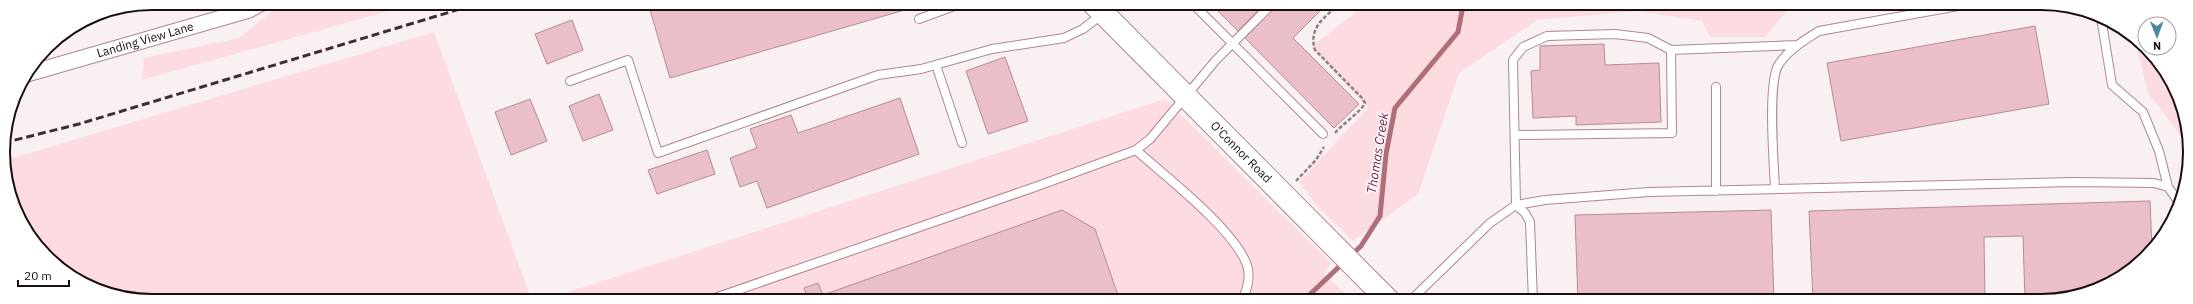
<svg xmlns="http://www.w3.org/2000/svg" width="2193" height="304" font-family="'IBM Plex Sans',sans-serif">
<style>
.built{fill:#fcdce1}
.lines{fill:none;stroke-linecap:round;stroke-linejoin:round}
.stream{stroke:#ae6e7b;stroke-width:5}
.building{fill:#eabfc7;stroke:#b48c93}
.lane-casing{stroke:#af878e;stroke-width:10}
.street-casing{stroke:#af878e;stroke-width:17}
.secondary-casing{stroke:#af878e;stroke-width:24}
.path{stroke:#8d8183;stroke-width:2.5;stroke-dasharray:4 2;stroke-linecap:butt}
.lane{stroke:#fff;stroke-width:8}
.street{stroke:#fff;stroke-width:15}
.secondary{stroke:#fff;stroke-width:22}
.rail{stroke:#3d2f31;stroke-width:3;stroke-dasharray:8 4;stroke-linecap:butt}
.labels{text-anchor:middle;stroke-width:3;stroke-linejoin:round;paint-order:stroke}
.street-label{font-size:12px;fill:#1c0d10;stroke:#fff}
.water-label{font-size:13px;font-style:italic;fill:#751134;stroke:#fff}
.rim{fill:none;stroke:#1c0d10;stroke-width:2}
</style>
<rect width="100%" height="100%" fill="#f9f0f1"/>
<path class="built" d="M282 3H417L142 80 144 58 239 38Z
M1368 3H1794L1765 37H1710L1702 21 1637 11 1537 20 1459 73 1418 194 1353 241 1318 207 1299 182 1368 108 1311 47Z
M434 32 532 301H142L86 286 40 250 11 200 6 160Z
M2135 40 2153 54 2182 104 2187 144 2148 93Z
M1165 99 1331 263 1324 274 1353 301H541Z"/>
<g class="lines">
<path class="stream" d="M1350 256 1361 246 1380 216 1386 154 1395 108 1458 32 1462 11 1456 3
M1303 301 1343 263"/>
</g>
<path class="building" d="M648 3H914L915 7 670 78Z
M1210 3H1265L1238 31Z
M1278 3H1328L1293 38 1359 104 1334 128 1245 38Z
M572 20 583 50 547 64 535 34Z
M2035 26 2049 104 1841 141 1827 63Z
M1604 44 1605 65 1659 63 1661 122 1576 125V116L1533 118 1531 71 1540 70V46Z
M1005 57 1028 121 988 134 966 71Z
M599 94 613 130 583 141 569 106Z
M900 98 919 154 767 208 757 181 740 187 730 158 757 148 750 129 791 115 798 133Z
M530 99 547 141 511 155 495 112Z
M707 150 715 174 657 194 648 170Z
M2150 201 2152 250 2147 257 2107 286 2051 301H2025L2023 236 1984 237 1985 301H1813L1809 211Z
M1062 210 1095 229 1120 301H809L804 288 818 283 823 295Z
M1771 210 1774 301H1578L1575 215Z"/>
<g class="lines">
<defs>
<path id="lane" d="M1192 3 1323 134
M2101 17 2112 85 2143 112 2159 151 2168 187
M919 19 957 5 984 3
M936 65 962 143
M570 81 628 60 658 153 878 75 921 69 992 49 1064 38 1083 29 1102 14
M1515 135 1672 133 1671 50
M1136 150C1166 177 1234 229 1247 265 1251 277 1247 290 1242 301
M1775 189C1774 165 1767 81 1779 64 1789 49 1805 40 1819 31L1975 3
M1716 191V87
M706 301 1035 187 1136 150 1150 139 1216 60 1273 3
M1410 301 1490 223 1516 205 1545 200 1649 192 2073 182 2154 183 2168 187 2180 204
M1533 301 1530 222 1525 213 1516 205 1513 60 1523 47 1547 36 1615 34 1648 38 1671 50 1797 45"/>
<g id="street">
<path id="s1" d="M27 74 249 10 262 3"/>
</g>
<g id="secondary">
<path id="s2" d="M1093 3 1389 301"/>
</g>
</defs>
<use href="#lane" class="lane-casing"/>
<use href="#street" class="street-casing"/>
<use href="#secondary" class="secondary-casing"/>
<path class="path" d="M1335 133C1342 124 1362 111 1365 103L1362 98 1315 50C1308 27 1325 17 1341 3
M1296 181 1316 160 1324 147"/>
<use href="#lane" class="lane"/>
<use href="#street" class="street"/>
<use href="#secondary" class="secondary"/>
<path class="rail" d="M3 143 79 124 480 3"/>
</g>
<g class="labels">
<g class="street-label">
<text dy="4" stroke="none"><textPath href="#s1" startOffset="123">Landing View Lane</textPath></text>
<text dy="4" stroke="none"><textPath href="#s2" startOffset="210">O'Connor Road</textPath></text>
</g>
<g class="water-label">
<text transform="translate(1377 153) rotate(-81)" y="5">Thomas Creek</text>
</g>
</g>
<path d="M0 0H2193V304H0ZM152 10H2041A142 142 0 0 1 2183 152V152A142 142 0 0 1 2041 294H152A142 142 0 0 1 10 152V152A142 142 0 0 1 152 10Z" fill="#fff" fill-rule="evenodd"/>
<path class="rim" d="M152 10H2041A142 142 0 0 1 2183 152V152A142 142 0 0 1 2041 294H152A142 142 0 0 1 10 152V152A142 142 0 0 1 152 10Z"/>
<g transform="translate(2157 36) rotate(179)"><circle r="19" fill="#ffffff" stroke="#a49e9f"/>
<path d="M0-3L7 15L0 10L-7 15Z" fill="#478a9b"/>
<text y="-6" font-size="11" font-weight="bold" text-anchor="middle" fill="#1c0d10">N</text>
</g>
<path d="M18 280v6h51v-6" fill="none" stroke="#1c0d10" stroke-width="2"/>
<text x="24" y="280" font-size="12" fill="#1c0d10" stroke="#ffffff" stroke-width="3" paint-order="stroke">20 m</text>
</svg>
